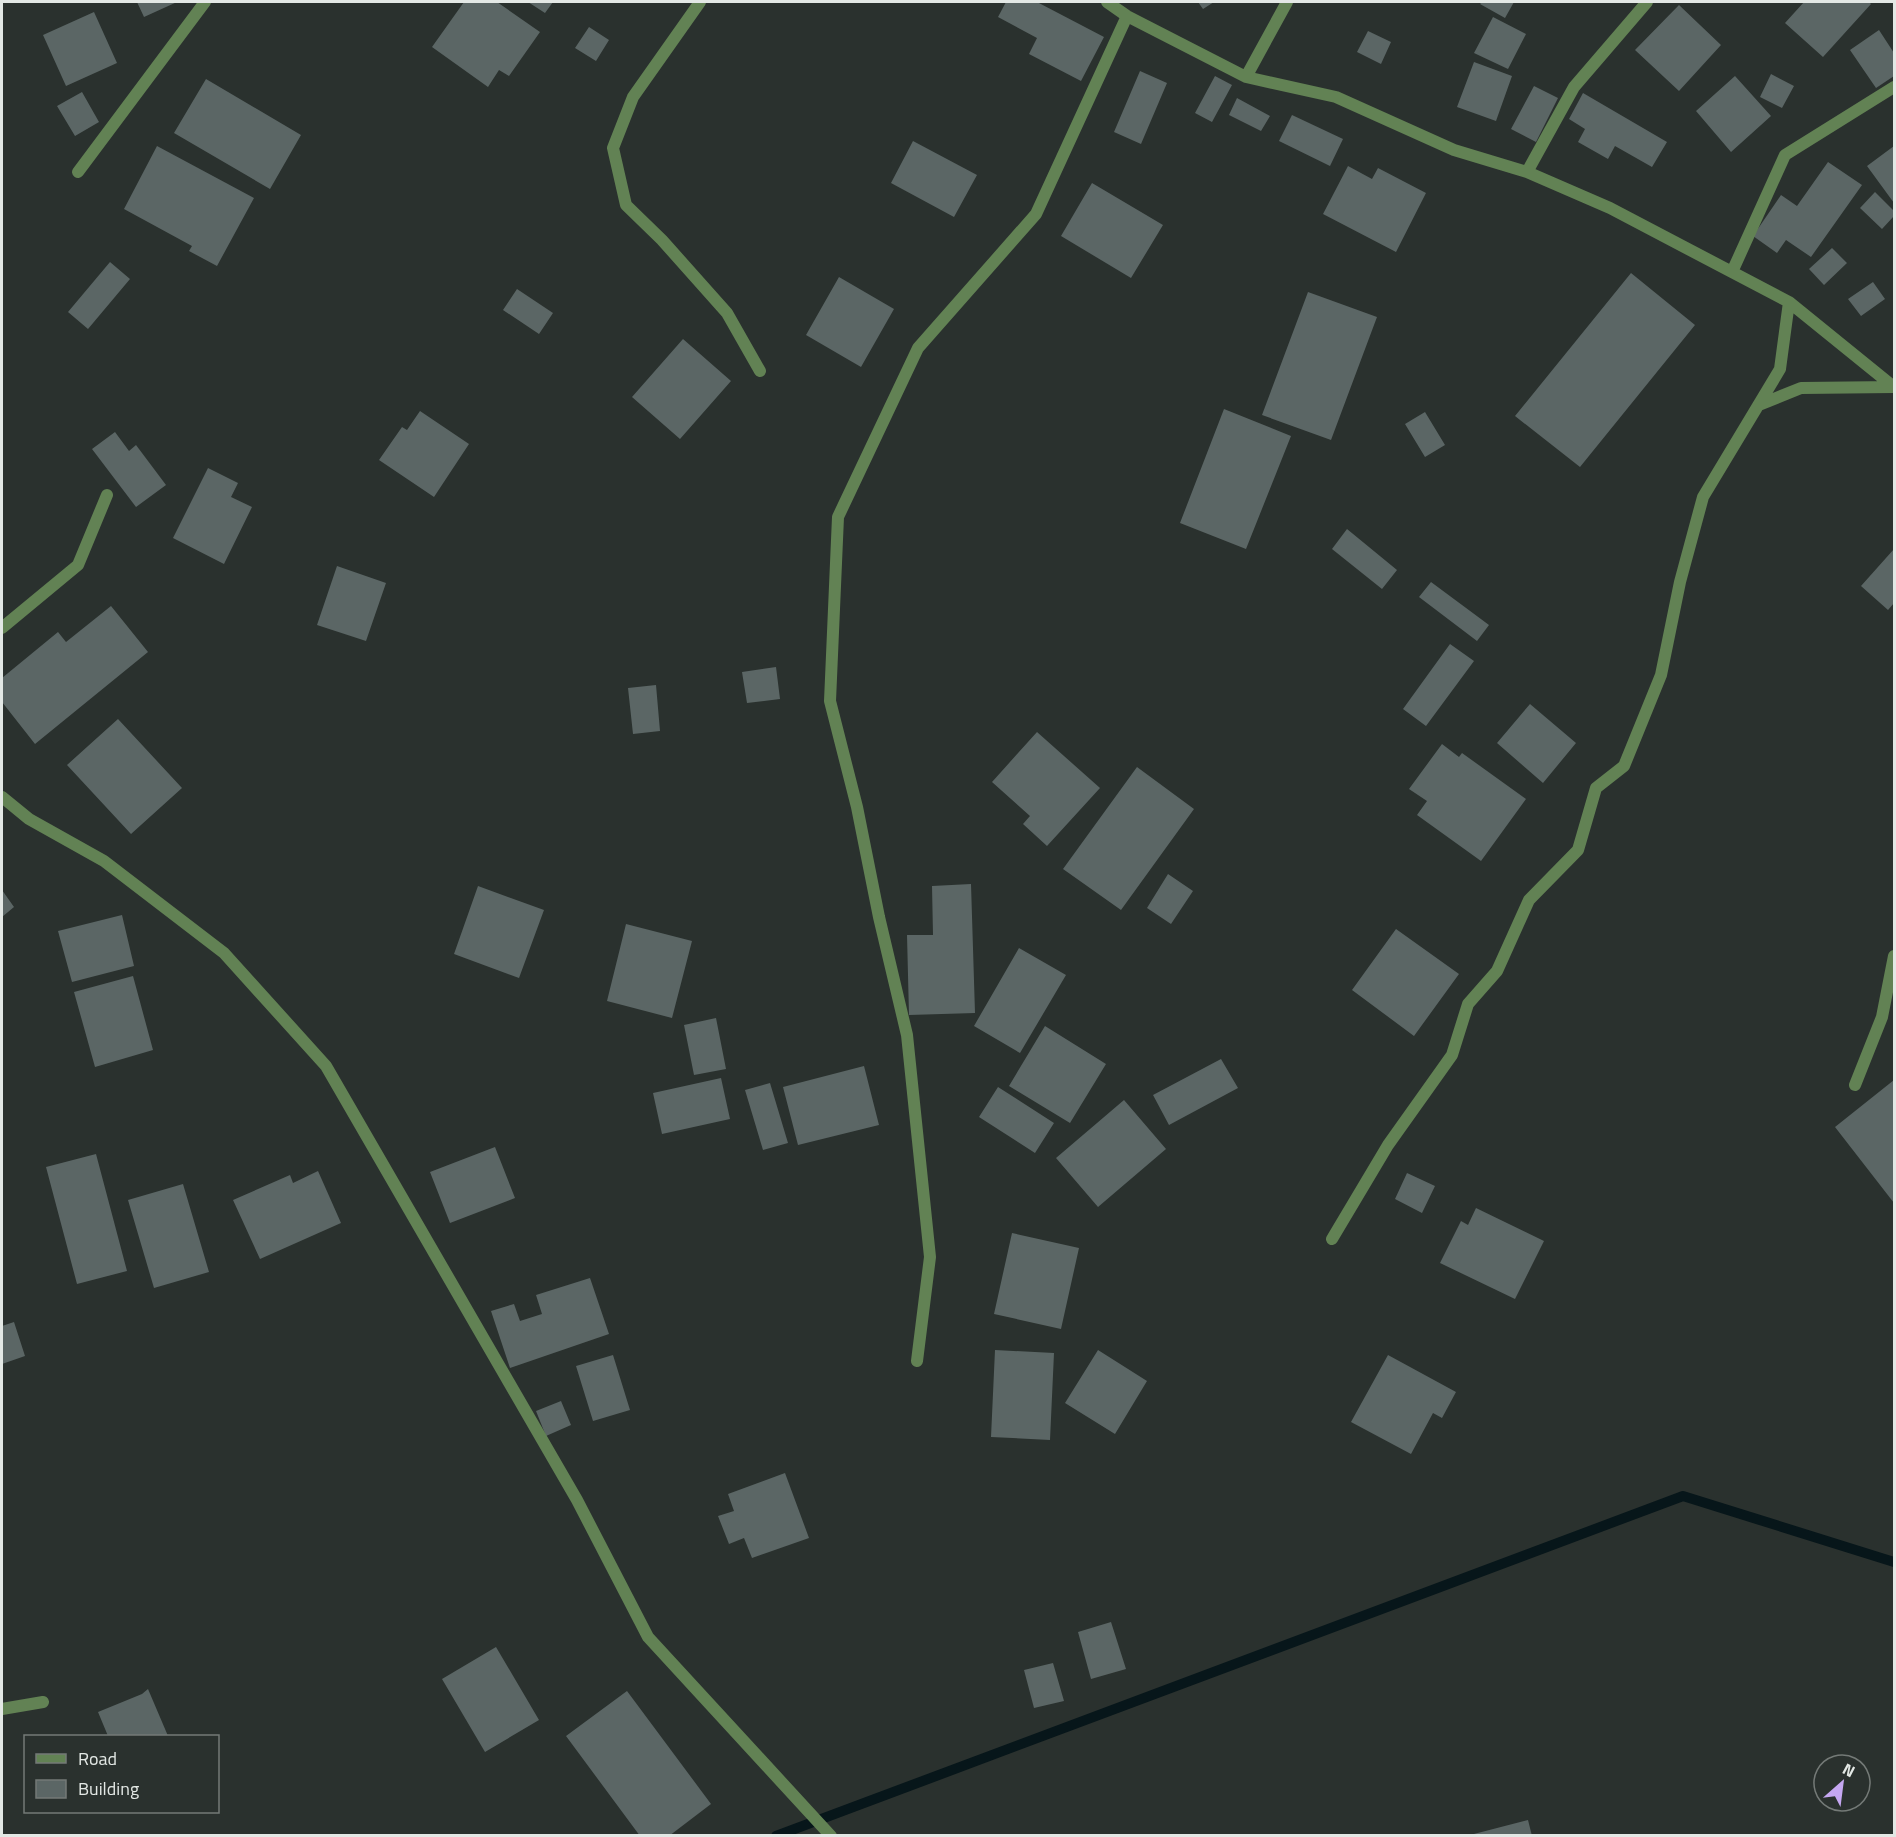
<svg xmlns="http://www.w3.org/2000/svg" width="1896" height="1837" font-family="'Titillium Web',sans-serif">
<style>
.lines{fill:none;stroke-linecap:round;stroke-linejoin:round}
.stream{stroke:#07161a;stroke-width:10}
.building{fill:#5b6665}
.minor{stroke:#628254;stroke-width:12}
</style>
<rect width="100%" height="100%" fill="#2a312e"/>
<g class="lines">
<path class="stream" d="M776 1836 1683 1496 1894 1562"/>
</g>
<path class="building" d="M137 2H177L144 17Z
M464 2H497L540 32 509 76 499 70 488 87 432 47Z
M528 2H553L545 13Z
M1006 2H1037L1104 37 1081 81 1029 54 1037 38 998 17Z
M1198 2H1214L1203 9Z
M1482 2H1514L1505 18 1480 4Z
M1804 2H1869L1871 4 1823 57 1785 23Z
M1679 5 1721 45 1679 91 1635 50Z
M94 12 117 63 66 86 43 35Z
M1493 17 1526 34 1508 69 1474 53Z
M589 27 609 40 596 61 575 48Z
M1879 30 1894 53V76L1876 88 1850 50Z
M1368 31 1391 42 1381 64 1357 52Z
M1474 62 1512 76 1496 121 1457 107Z
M1140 71 1167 83 1141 144 1114 132Z
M1771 74 1794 86 1782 108 1760 97Z
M1215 76 1232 85 1212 122 1195 113Z
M1735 76 1771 116 1731 152 1696 111Z
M206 79 301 135 270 189 174 133Z
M1534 86 1558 98 1536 142 1511 129Z
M82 92 99 122 75 136 57 106Z
M1583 93 1667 142 1652 167 1615 146 1608 159 1578 142 1585 129 1569 119Z
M1237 98 1270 116 1261 131 1229 115Z
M1292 115 1343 139 1330 166 1279 141Z
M913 141 977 175 954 217 891 183Z
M157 146 254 198 217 266 189 251 192 246 124 209Z
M1894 146V203L1867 166Z
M1828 162 1862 185 1811 257 1786 240 1777 253 1753 236 1781 195 1797 206Z
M1348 166 1372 179 1378 168 1426 193 1396 252 1323 214Z
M1092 183 1163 225 1131 278 1061 236Z
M1875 192 1894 211V216L1882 229 1860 208Z
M1832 248 1847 263 1824 285 1809 269Z
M110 262 130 279 88 329 68 312Z
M1631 273 1695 325 1580 467 1515 416Z
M839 277 894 309 861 367 806 335Z
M1873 282 1885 299 1861 316 1848 299Z
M517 289 553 313 539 334 503 310Z
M1308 292 1377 317 1331 440 1262 415Z
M683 339 731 381 680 439 632 397Z
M1224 409 1291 436 1246 549 1180 523Z
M420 411 469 444 434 497 379 460 402 427 407 430Z
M1425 412 1445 445 1425 457 1405 424Z
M115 432 129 451 136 445 166 485 136 507 92 449Z
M208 468 238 483 231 497 252 507 224 564 173 538Z
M1347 529 1397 570 1382 589 1332 549Z
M1894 549V603L1888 610 1861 586Z
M337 566 386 583 366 641 317 625Z
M1431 582 1489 625 1477 641 1419 597Z
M111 606 148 652 35 744 2 702V678L58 632 66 642Z
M1450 644 1474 661 1426 726 1403 709Z
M776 667 780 699 747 703 742 672Z
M656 685 660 731 633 734 628 688Z
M1530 704 1576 743 1543 783 1497 743Z
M118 719 182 788 131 834 67 765Z
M1037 732 1100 788 1047 846 1023 824 1030 816 992 782Z
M1442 744 1459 757 1462 753 1526 799 1481 861 1417 815 1427 801 1409 789Z
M1137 767 1194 809 1121 910 1063 869Z
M1168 874 1193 891 1171 924 1147 908Z
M971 884 975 1013 909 1015 907 935H933L932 886Z
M478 886 544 910 519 978 454 954Z
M2 890 14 907 2 917Z
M122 915 134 966 72 982 58 931Z
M626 924 692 941 672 1018 607 1001Z
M1396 929 1459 974 1414 1036 1352 990Z
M1019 948 1066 975 1020 1053 974 1026Z
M133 976 153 1050 95 1067 74 992Z
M716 1018 726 1069 694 1075 684 1025Z
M1045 1026 1106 1064 1070 1123 1009 1086Z
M1221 1059 1238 1088 1169 1125 1153 1095Z
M864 1066 879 1125 798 1145 783 1087Z
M721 1078 730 1119 662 1134 653 1093Z
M1894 1080V1203L1835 1127Z
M770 1083 788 1143 763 1150 745 1090Z
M998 1087 1054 1123 1035 1153 979 1117Z
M1124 1100 1166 1149 1098 1207 1056 1158Z
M495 1147 515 1198 450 1223 430 1172Z
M96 1154 127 1271 77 1284 46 1167Z
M318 1171 341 1223 260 1259 233 1200 290 1175 293 1183Z
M1407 1173 1435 1186 1422 1213 1395 1199Z
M183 1184 209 1272 154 1288 128 1200Z
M1476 1208 1544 1241 1515 1299 1440 1263 1461 1221 1468 1225Z
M1012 1233 1079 1248 1061 1329 994 1314Z
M590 1278 609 1334 510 1368 491 1311 514 1304 520 1321 542 1314 536 1295Z
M14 1322 25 1356 2 1364V1326Z
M995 1350 1054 1353 1050 1440 991 1437Z
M1098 1350 1147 1381 1115 1434 1065 1403Z
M613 1355 630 1410 593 1421 576 1366Z
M1388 1355 1456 1392 1442 1418 1433 1413 1411 1454 1351 1422Z
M561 1401 571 1425 546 1436 536 1411Z
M785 1473 809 1538 752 1558 744 1538 729 1544 718 1516 734 1511 728 1494Z
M1111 1622 1126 1669 1091 1679 1078 1632Z
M496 1647 539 1720 485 1752 442 1679Z
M1053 1663 1064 1701 1034 1708 1024 1670Z
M148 1689 168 1736H108L98 1712 142 1694Z
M627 1691 711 1804 669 1836H640L566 1736Z
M1528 1820 1532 1836H1470V1835Z"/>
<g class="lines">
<path class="minor" d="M700 2 633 97 613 148 626 205 662 240 727 313 760 371
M1107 2 1127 16 1246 77 1336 97 1454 150 1527 172 1610 208 1789 302 1894 387
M1246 77 1287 2
M78 172 205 2
M1527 172 1574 87 1647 2
M1732 272 1785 155 1894 87
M1759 405 1801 388 1894 387
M2 628 78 565 107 495
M2 797 29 819 104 861 224 953 326 1066 577 1500 648 1637 831 1836
M1855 1085 1882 1017 1894 956
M1332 1239 1388 1145 1452 1055 1468 1004 1497 971 1529 900 1578 850 1596 788 1624 766 1661 675 1680 582 1703 497 1780 369 1789 302
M917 1361 930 1257 907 1035 879 917 857 807 830 701 838 517 918 348 1036 214 1127 16
M2 1709 43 1702"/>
</g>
<rect width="1896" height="1837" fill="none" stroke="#e3e8e5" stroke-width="6"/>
<rect x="24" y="1735" width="195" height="78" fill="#2a312e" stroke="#747a77" stroke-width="1.5"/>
<rect x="36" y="1754" width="30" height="9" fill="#628254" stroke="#747a77" stroke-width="1.5"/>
<text x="78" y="1765" font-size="18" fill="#e3e8e5">Road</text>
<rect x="36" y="1780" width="30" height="18" fill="#5b6665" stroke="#747a77" stroke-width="1.5"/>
<text x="78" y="1795" font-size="18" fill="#e3e8e5">Building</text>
<g transform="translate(1842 1783) rotate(28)"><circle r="28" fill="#2a312e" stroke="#747a77" stroke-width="1.5"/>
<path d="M0-4.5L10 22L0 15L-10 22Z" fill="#c5a7f1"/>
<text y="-9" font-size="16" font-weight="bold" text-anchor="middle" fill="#e3e8e5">N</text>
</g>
</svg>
